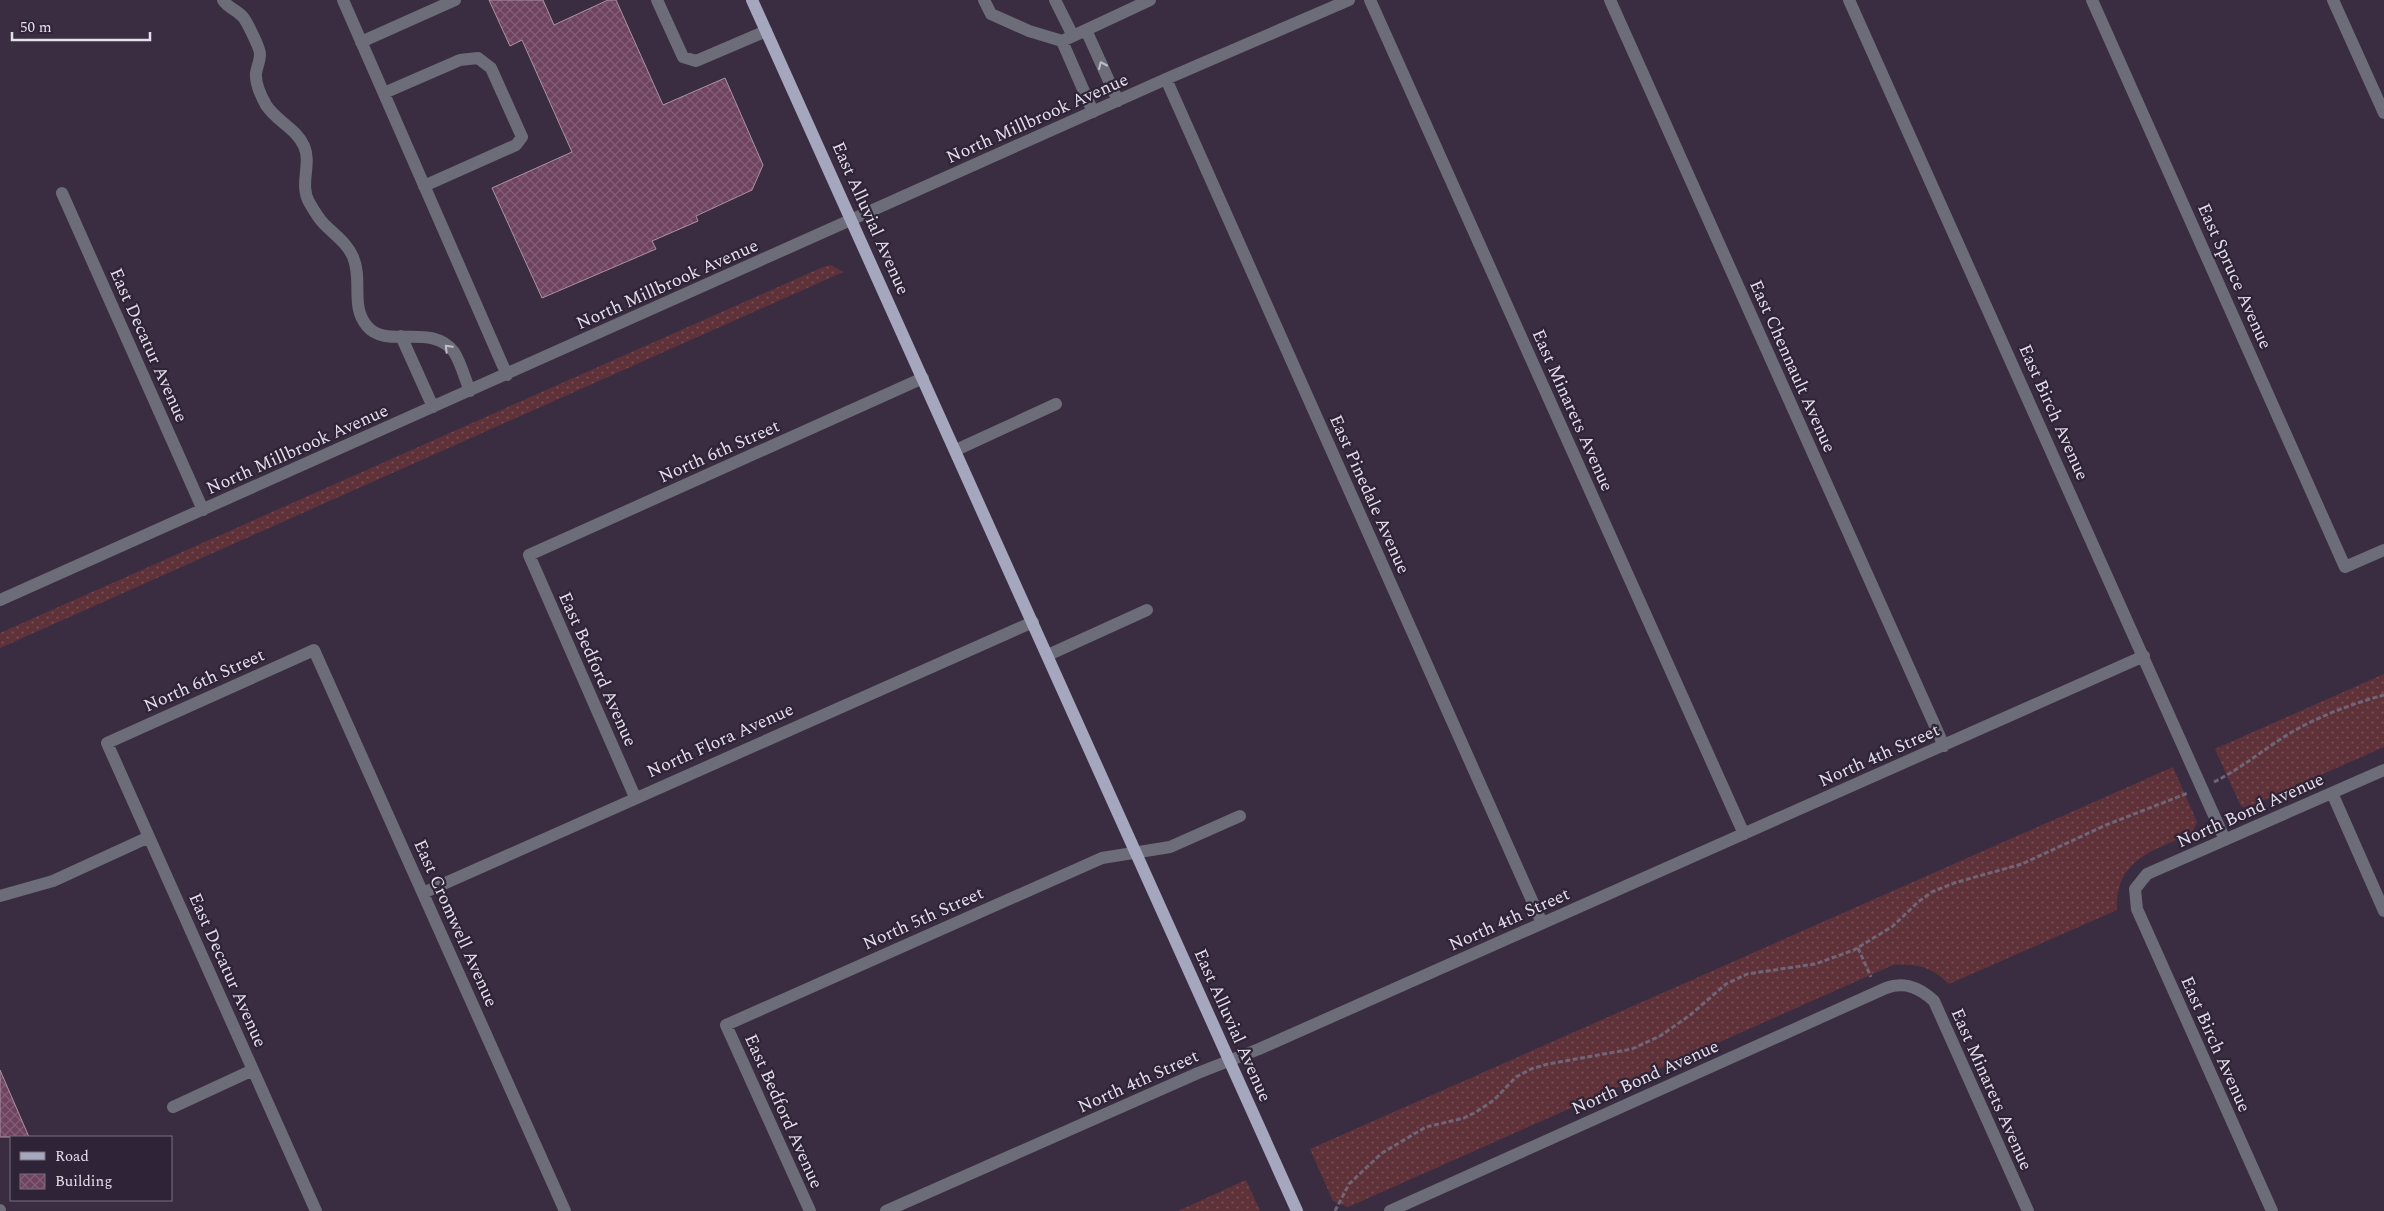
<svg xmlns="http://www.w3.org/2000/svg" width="2384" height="1211" font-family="Spectral,serif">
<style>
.grass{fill:url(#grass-dots)}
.building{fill:url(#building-cross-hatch);stroke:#ac92a2}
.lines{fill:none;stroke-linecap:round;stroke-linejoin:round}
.path{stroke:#706577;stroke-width:3;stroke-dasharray:5 2.5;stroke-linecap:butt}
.minor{stroke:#6c6d79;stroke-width:12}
.major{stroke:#a4a7be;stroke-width:12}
.oneway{stroke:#c1bcc9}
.labels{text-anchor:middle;stroke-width:4.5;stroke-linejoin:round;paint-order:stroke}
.street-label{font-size:18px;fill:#e5deeb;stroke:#2f2437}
</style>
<defs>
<pattern id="grass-dots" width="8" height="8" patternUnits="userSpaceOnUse" patternTransform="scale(1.25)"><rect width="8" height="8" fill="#5f3239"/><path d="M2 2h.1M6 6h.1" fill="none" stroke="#764f56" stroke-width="1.8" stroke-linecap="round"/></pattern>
<pattern id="building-cross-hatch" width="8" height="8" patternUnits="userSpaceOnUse" patternTransform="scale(1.25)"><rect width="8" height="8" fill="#6f4360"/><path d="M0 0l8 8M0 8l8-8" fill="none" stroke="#835e77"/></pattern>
</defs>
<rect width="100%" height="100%" fill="#3a2d42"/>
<path class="grass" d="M831 265 843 272 0 648V633L823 267Z
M2384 674V747L2246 808 2241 806 2215 749Z
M2173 767 2197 822 2192 833C2153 851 2115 859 2117 910L1949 984C1930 966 1918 964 1893 965L1348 1207 1333 1201 1310 1149Z
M1246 1180 1260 1211H1178Z"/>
<path class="building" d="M489 0H543L554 25 608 0H616L663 105 725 78 763 165 752 190 696 216 698 221 652 241 656 249 542 298 492 188 572 152 522 40 510 46Z
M0 1070 29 1137H0Z"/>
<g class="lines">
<path class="path" d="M2214 782C2242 768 2265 748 2292 732 2319 716 2354 703 2384 695
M1858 948 1871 977
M1335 1211 1349 1184 1382 1153 1426 1127 1464 1118 1476 1112 1494 1100 1516 1077 1531 1069 1548 1064 1632 1049 1660 1036 1689 1016 1726 984 1747 974 1815 964 1854 950 1893 926 1918 902 1932 892 1954 883 2022 864 2106 825 2188 793"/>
<path class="minor" d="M223 0C228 8 237 10 243 17 247 22 260 48 260 54 260 61 257 67 256 73 255 84 261 96 266 105 276 121 296 128 304 146 312 164 299 184 309 202 313 209 318 218 324 224 335 235 347 243 353 257 363 280 350 306 367 326 386 350 432 322 454 352 461 363 465 379 470 391
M343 0 507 375
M657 0 683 57 696 61 766 31
M984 0 991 14 1029 31 1062 41 1073 36 1055 0
M1370 0 1744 834
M1610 0 1944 746
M1849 0 2225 840
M2092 0 2345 567 2384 550
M2333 0 2384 113
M1086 30 1118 101
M1073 36 1150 0
M1062 41 1093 112
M361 42 455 0
M1166 79 1542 923
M384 93 460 60 478 58 491 68 522 137 516 145 424 186
M62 193 203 510
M401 336 433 407
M956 450 1056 404
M0 600 1166 79 1349 0
M1048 655 1147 610
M2332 793 2384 911
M635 797 529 555 923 378
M423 893 1033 622
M0 896 53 881 149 837
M173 1107 253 1070
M0 1210V1211
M316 1211 107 743 314 650 565 1211
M810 1211 726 1025 1102 858 1170 847 1240 816
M886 1211 1198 1073 1259 1049 2144 656
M1390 1211 1886 988C1905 981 1920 988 1934 1001L2028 1211
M2272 1211 2137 909 2135 889 2147 874 2384 770"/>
<path class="major" d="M752 0 1297 1211"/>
</g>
<defs><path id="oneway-chevron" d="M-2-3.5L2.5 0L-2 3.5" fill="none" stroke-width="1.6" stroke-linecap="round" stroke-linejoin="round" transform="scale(1.25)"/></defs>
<g class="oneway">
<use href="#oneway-chevron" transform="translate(1102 65) rotate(-114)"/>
<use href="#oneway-chevron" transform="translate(448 348) rotate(-135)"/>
</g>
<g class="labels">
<g class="street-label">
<text transform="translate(1037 118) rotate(-24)" y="6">North Millbrook Avenue</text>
<text transform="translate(871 218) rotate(66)" y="6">East Alluvial Avenue</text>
<text transform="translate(2235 276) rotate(66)" y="6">East Spruce Avenue</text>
<text transform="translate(667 284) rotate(-24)" y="6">North Millbrook Avenue</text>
<text transform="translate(149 345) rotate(66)" y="6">East Decatur Avenue</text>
<text transform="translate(1793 366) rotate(66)" y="6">East Chennault Avenue</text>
<text transform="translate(1573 410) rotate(66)" y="6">East Minarets Avenue</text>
<text transform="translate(2054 412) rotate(66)" y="6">East Birch Avenue</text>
<text transform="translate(297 449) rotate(-24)" y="6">North Millbrook Avenue</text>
<text transform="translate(719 451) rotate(-24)" y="6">North 6th Street</text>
<text transform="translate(1370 494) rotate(66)" y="6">East Pinedale Avenue</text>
<text transform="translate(598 669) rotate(66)" y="6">East Bedford Avenue</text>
<text transform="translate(204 680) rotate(-24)" y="6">North 6th Street</text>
<text transform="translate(720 740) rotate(-24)" y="6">North Flora Avenue</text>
<text transform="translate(1879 755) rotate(-24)" y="6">North 4th Street</text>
<text transform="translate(2250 810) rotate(-24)" y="6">North Bond Avenue</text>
<text transform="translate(923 918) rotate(-24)" y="6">North 5th Street</text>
<text transform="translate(1509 919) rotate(-24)" y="6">North 4th Street</text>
<text transform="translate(456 923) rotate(66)" y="6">East Cromwell Avenue</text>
<text transform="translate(228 970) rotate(66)" y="6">East Decatur Avenue</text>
<text transform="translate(1233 1025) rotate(66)" y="6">East Alluvial Avenue</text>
<text transform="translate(2216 1044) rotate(66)" y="6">East Birch Avenue</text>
<text transform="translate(1645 1077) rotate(-24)" y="6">North Bond Avenue</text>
<text transform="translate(1138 1081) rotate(-24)" y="6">North 4th Street</text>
<text transform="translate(1992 1089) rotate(66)" y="6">East Minarets Avenue</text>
<text transform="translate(784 1111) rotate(66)" y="6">East Bedford Avenue</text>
</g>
</g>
<rect x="10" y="1136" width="162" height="65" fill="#2f2437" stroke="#786e7f"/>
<rect x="20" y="1152" width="25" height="8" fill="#a4a7be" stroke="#786e7f"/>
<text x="55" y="1161" font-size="15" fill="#e5deeb">Road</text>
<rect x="20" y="1174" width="25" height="15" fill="url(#building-cross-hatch)" stroke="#786e7f"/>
<text x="55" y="1186" font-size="15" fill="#e5deeb">Building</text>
<path d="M12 32v8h138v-8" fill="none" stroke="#e5deeb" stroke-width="2.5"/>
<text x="20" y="32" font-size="15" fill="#e5deeb" stroke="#2f2437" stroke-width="4" paint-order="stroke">50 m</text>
</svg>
